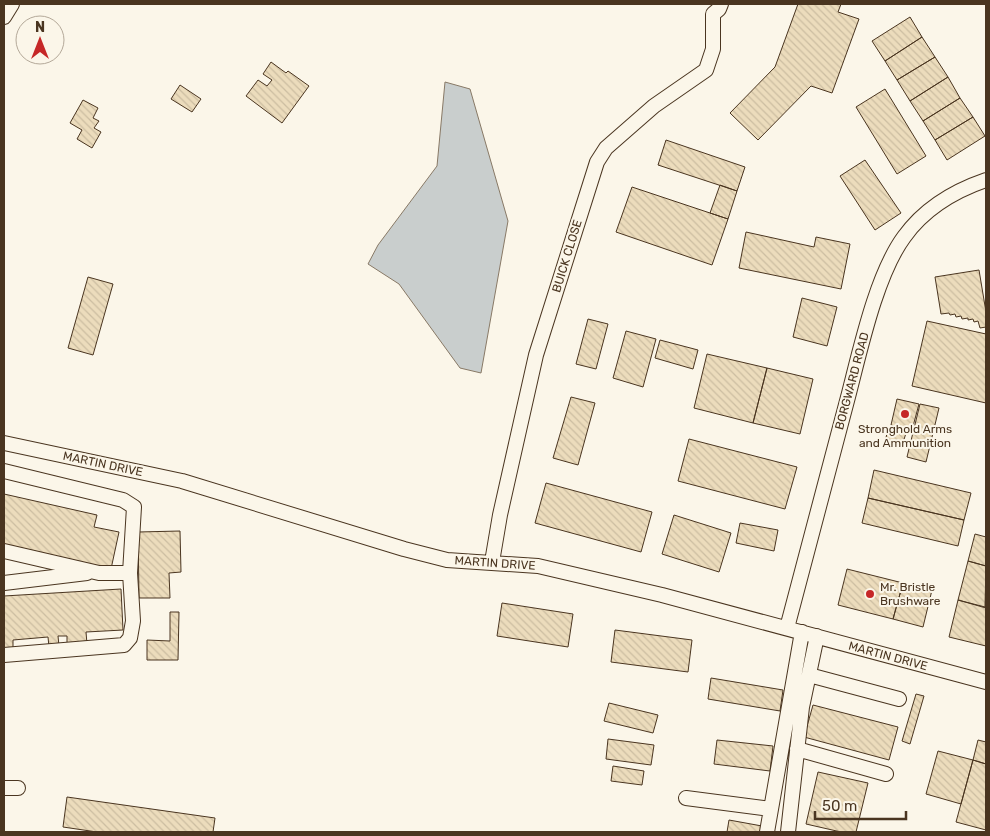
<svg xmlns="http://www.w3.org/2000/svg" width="990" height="836" font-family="Rubik,sans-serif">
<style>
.water{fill:#c9cecd;stroke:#887966}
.building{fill:url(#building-back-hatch);stroke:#4a3520}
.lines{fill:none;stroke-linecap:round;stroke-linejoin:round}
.minor-casing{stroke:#4a3520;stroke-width:16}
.minor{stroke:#fbf6e9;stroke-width:14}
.poi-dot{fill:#c62828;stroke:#fbf6e9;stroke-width:2}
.labels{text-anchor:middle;stroke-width:4;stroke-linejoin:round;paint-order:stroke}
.street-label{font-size:12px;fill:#4a3520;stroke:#fbf6e9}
.poi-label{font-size:12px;fill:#4a3520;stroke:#fbf6e9}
</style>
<defs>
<pattern id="building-back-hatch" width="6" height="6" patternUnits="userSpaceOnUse" patternTransform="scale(1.25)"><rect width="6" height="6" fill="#ecdcbc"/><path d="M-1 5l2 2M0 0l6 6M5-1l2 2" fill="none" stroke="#ccbda1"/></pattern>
</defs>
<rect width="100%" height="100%" fill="#fbf6e9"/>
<path class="water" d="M445 82 470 89 508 221 481 373 460 368 399 284 368 264 378 245 437 166Z"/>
<path class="building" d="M798 4H841L838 12 859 19 832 93 811 86 758 140 730 113 775 67Z
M910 17 922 37 885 61 872 41Z
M922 37 935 57 897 80 885 61Z
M935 57 948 77 910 101 897 80Z
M271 62 286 73 288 71 309 86 282 123 246 96 258 80 267 86 272 80 263 74Z
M948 77 960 98 923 121 910 101Z
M180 85 201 99 192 112 171 99Z
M885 89 926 156 897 174 856 107Z
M960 98 973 117 935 140 923 121Z
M83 100 98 108 93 118 99 121 94 128 101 132 92 148 77 139 82 130 70 123Z
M973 117 985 136 947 160 935 140Z
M666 140 745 167 737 191 658 165Z
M865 160 901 213 875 230 840 176Z
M720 185 737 191 728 219 710 213Z
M632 187 728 219 712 265 616 232Z
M746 232 814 247 816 237 850 244 841 289 739 268Z
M979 270 986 312V327L980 328 978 321 974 322 973 319 968 320V318L962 319 961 316 956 317 955 314 950 315 949 313 941 314 935 277Z
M88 277 113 284 93 355 68 348Z
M802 298 837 307 827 346 793 337Z
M588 319 608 324 596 369 576 364Z
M927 321 986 334V403L912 386Z
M626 331 656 339 643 387 613 378Z
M660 340 698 350 693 369 655 358Z
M707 354 767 368 753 423 694 408Z
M767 368 813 379 800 434 753 423Z
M571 397 595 403 578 465 553 458Z
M897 399 919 404 912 430 891 425Z
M920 404 939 408 926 462 907 457Z
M888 429 906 433 902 446 885 442Z
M689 439 797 467 785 509 678 481Z
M874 470 971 493 964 520 868 498Z
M546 483 652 512 641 552 535 523Z
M4 494 97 515 94 527 119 532 111 569 4 544Z
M868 498 964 520 958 546 862 523Z
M674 515 731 533 719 572 662 554Z
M740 523 778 530 774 551 736 543Z
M180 531 181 572 169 573 170 598H139L138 532Z
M975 534 986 537V566L968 561Z
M968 561 986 566 985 607 958 600Z
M847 569 903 583 893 619 838 605Z
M903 583 932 590 923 627 893 619Z
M121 589 123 630 86 632 87 644 67 645V636H58L59 646 49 647 48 637 13 640V650L4 651V596Z
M958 600 986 608V646L949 637Z
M502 603 573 614 568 647 497 636Z
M170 612H179L178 660H147V640L170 641Z
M615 630 692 640 688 672 611 662Z
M711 678 783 690 780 711 708 699Z
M916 694 924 696 910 744 902 741Z
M609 703 658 715 653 733 604 721Z
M813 705 898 727 889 760 804 737Z
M608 739 654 745 651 765 606 759Z
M717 740 773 746 770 771 714 764Z
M978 740 986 742V764L973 760Z
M938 751 973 760 961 804 926 794Z
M973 760 986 764V830L956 822Z
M613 766 644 771 642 785 611 781Z
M818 772 868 783 856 832H841L806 824Z
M67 797 215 818 213 832H97L63 827Z
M729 820 762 826 761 832H727Z"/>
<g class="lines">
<defs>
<path id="minor" d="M4 17 12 4
M4 443 182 481 404 549 447 560 538 566 662 595 986 682
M4 471 123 500 134 507 130 573 133 621 130 638 124 645 4 655
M4 551 99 573H130
M492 562 500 515 536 355 597 162 606 148 654 106 706 70 713 49V14L719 9 721 4
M4 583 87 573
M787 628C807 551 827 474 848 397 860 351 876 275 904 237 924 209 954 191 986 180
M809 675 899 699
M797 749 886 774
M4 788H18
M686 798 771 809
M767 832 802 632
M788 832 802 707 817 636"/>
</defs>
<use href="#minor" class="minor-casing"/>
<use href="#minor" class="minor"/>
</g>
<g class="poi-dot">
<circle cx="905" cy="414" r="5"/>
<circle cx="870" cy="594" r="5"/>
</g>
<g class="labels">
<g class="street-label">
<text transform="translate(567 256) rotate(-73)" y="4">BUICK CLOSE</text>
<text transform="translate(852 381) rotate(-75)" y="4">BORGWARD ROAD</text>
<text transform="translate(103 464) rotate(12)" y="4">MARTIN DRIVE</text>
<text transform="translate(495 563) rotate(4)" y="4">MARTIN DRIVE</text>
<text transform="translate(888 656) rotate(15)" y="4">MARTIN DRIVE</text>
</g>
<g class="poi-label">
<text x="905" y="433">Stronghold Arms<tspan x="905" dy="14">and Ammunition</tspan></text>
<text x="880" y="591" text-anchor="start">Mr. Bristle<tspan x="880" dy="14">Brushware</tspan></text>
</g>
</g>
<rect width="990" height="836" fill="none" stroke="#4a3520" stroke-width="10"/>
<g transform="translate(40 40)"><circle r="24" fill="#fbf6e9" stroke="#b4a999"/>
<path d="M0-4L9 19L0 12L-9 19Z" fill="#c62828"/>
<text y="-8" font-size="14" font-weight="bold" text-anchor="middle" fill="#4a3520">N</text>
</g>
<path d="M815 811v8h91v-8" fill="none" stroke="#4a3520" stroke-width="2.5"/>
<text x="822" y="811" font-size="15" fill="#4a3520" stroke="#fbf6e9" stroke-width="4" paint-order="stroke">50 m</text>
</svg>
